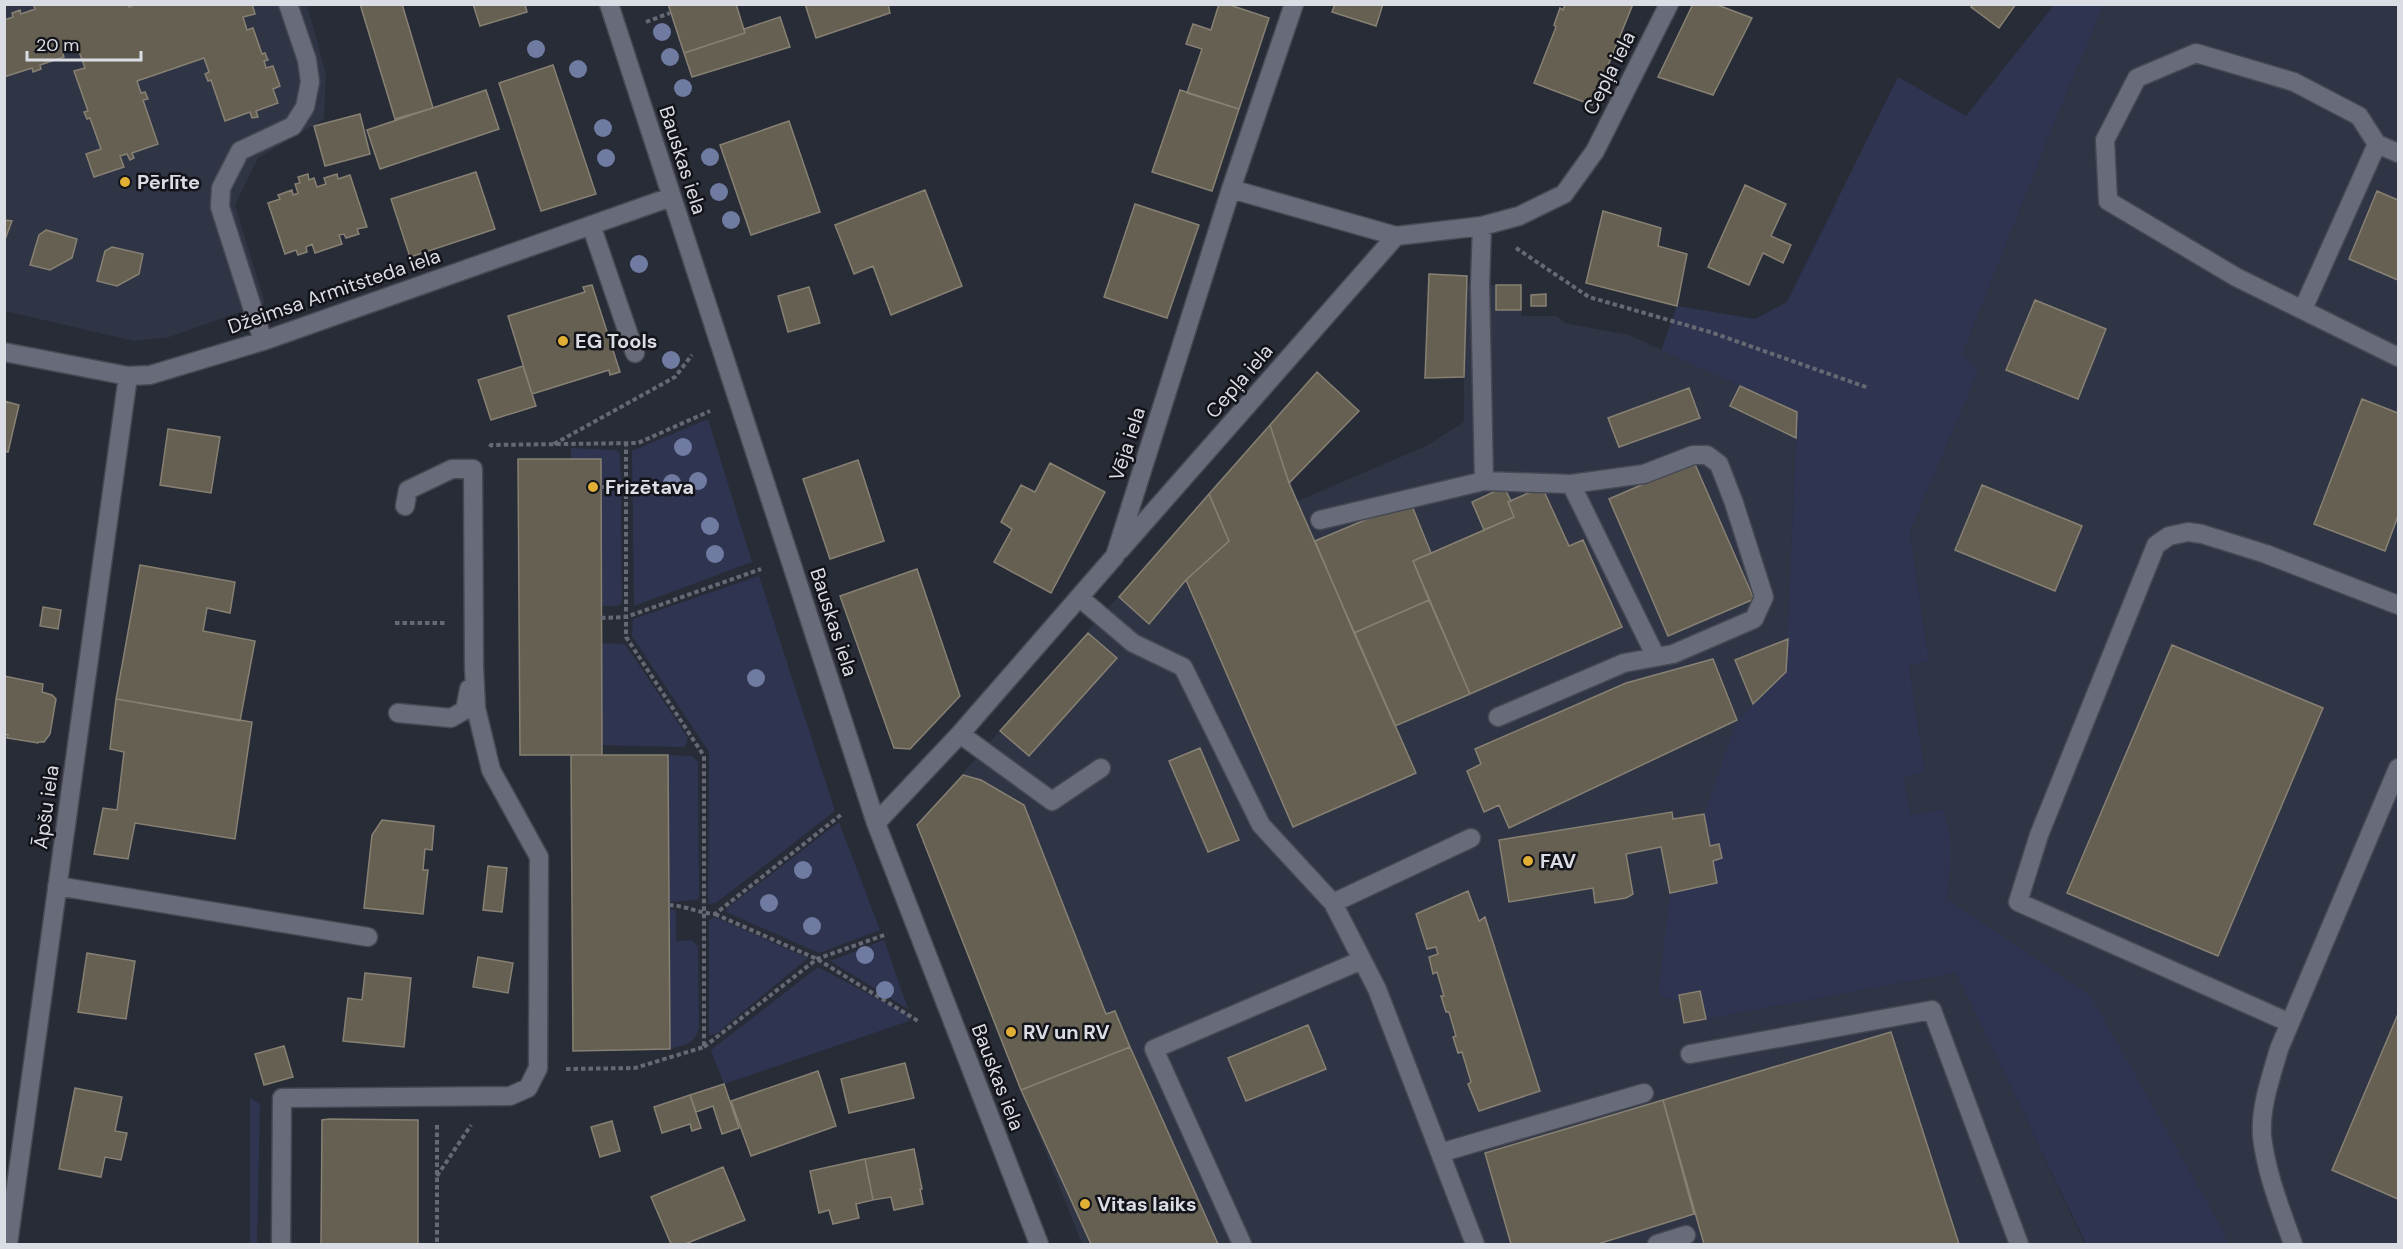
<svg xmlns="http://www.w3.org/2000/svg" width="2403" height="1249" font-family="'DM Sans',sans-serif">
<style>
.built{fill:#303546}
.green{fill:#2f3550}
.building{fill:#666053;stroke:#878173;stroke-width:1.5}
.lines{fill:none;stroke-linecap:round;stroke-linejoin:round}
.minor-casing{stroke:#464852;stroke-width:21}
.path{stroke:#666973;stroke-width:4;stroke-dasharray:4.5 3;stroke-linecap:butt}
.minor{stroke:#686c7a;stroke-width:18}
.tree{fill:#707ba1}
.poi-dot{fill:#e1af34;stroke:#13141a;stroke-width:2}
.labels{text-anchor:middle;stroke-width:5;stroke-linejoin:round;paint-order:stroke}
.street-label{font-size:20px;fill:#dbdde5;stroke:#13141a}
.poi-label{font-size:20px;font-weight:bold;fill:#dbdde5;stroke:#13141a;text-anchor:start}
</style>
<rect width="100%" height="100%" fill="#282c37"/>
<path class="built" d="M5 5H307L326 74 324 119 258 158 235 205 265 303 169 337 134 341 5 311Z
M2104 5H2398V1244H2228L2223 1230 2091 997 1947 899 1949 878 1942 809 1911 815 1903 777 1925 773 1909 664 1929 661 1910 532 1978 372 1963 353 2055 121Z
M1429 274 1467 276V285H1521V316H1557L1565 323 1629 335 1797 412 1786 672 1737 720 1719 844 1722 858 1713 862 1717 883 1658 995 1680 1000 1679 995 1700 991 1706 1019 1957 973 2085 1244H1082L917 825 1270 425 1298 501 1426 446 1464 422V377L1425 378Z"/>
<path class="green" d="M2054 5H2104L2055 121 1963 353 1978 372 1910 532 1929 661 1909 665 1925 773 1903 777 1911 815 1942 809C1955 834 1950 871 1947 899L2091 996 2223 1230 2228 1244H2086L1956 973 1706 1019 1700 992 1679 995 1680 1001 1658 995 1670 893 1717 883 1713 861 1722 858 1719 844 1710 846 1704 814 1737 720 1786 672 1797 412 1661 350 1677 306 1755 319 1787 302 1898 77 1966 116Z
M708 419 752 562 634 606 632 451Z
M571 448 615 450 620 453 621 481 619 483H601V459H571Z
M601 490H620L621 492 622 603 617 606H601Z
M759 576 835 811 716 903 708 904 709 752 632 636 633 619Z
M601 643 625 644 688 738 686 745 683 747 602 745Z
M668 755 692 756 698 762 699 896 697 900 669 902Z
M839 822 880 930 819 953 726 912 727 908Z
M669 909 676 910V941L692 940 698 947 699 1027C695 1045 686 1044 670 1049Z
M715 917 808 958 716 1034 709 1035V920Z
M884 940 908 1009 830 961Z
M818 967 910 1016 909 1021 724 1084 711 1050Z
M250 1098 260 1104 257 1244H250Z"/>
<path class="building" d="M33 4H128L129 7 137 4H252L255 14 243 17 247 30 253 28 262 54 265 53 268 60 264 61 266 68 273 66 280 86 273 89 278 103 256 111 258 117 252 118 250 112 225 121 211 80 208 81 205 74 209 72 204 58 137 81 141 93 145 92 148 99 143 100 158 144 132 153 134 158 130 160 127 154 120 156 124 167 94 177 86 154 101 149 90 118 87 119 84 112 88 111 74 71 85 68 77 46 62 51 64 57 40 65 41 69 33 72 32 68 4 77V20L13 17 12 13 20 10 21 14 35 9Z
M360 4H402L433 108 395 119Z
M473 4H525L527 12 480 26Z
M668 4H736L745 33 684 53Z
M805 4H888L890 13 816 38Z
M1219 4H1227L1269 18 1239 109 1187 93 1202 49 1186 44 1193 24 1211 30Z
M1335 4H1383L1376 26 1332 12Z
M1565 4H1633L1592 105 1534 83 1556 27 1554 25 1560 8 1563 10Z
M1693 4H1715L1752 18 1713 95 1658 77Z
M1973 4H2016L1999 28 1971 7Z
M780 17 790 47 692 77 684 53 745 33 744 29Z
M553 65 596 194 541 211 499 83Z
M486 90 499 129 380 169 367 130Z
M1180 90 1239 109 1212 191 1152 172Z
M360 114 370 154 325 166 314 126Z
M789 121 820 212 751 235 720 145Z
M476 172 495 229 410 257 391 199Z
M308 174 309 180 314 178 317 187 326 184 324 178 337 174 338 179 350 175 367 227 357 229 359 234 346 238 344 234 339 235 342 244 315 253 312 244 306 247 307 252 298 255 296 250 285 254 268 203 280 199 278 195 292 190 293 195 298 193 295 184 300 183 298 177Z
M1745 185 1786 204 1771 236 1791 245 1783 263 1763 253 1749 285 1708 267Z
M925 190 962 286 891 315 873 266 854 274 835 225Z
M2377 191 2398 200V280L2349 259Z
M1135 204 1199 225 1167 318 1104 297Z
M1603 211 1661 228 1658 246 1687 254 1677 306 1586 283Z
M4 220 12 221 4 242Z
M46 230 77 239 72 258 50 270 30 265 39 235Z
M112 247 143 254 139 274 117 286 97 281 105 251Z
M1429 274 1467 276 1464 377 1425 378Z
M592 285 620 372 610 375 609 370 532 394 508 316 585 292 583 287Z
M1496 285H1521V310H1496Z
M809 287 820 323 788 332 778 296Z
M1546 294V306H1531V295Z
M2035 300 2106 329 2078 399 2006 370Z
M523 366 536 406 491 420 478 380Z
M1317 372 1359 411 1289 483 1270 425Z
M1740 386 1797 412 1796 438 1730 406Z
M1689 388 1700 418 1619 447 1608 418Z
M2362 399 2398 413V516L2385 551 2314 524Z
M4 401 19 405 8 452 4 451Z
M1270 425 1289 483 1416 773 1293 827 1186 580 1229 541 1209 494Z
M168 429 220 437 211 493 160 485Z
M518 459H601L602 755H520Z
M858 460 884 541 830 559 803 479Z
M1694 462 1754 599 1668 636 1609 499Z
M1050 463 1105 492 1051 593 994 562 1012 529 1001 522 1021 485 1035 492Z
M1982 485 2082 526 2055 591 1955 550Z
M1504 487 1511 501 1508 502 1514 517 1484 530 1472 502Z
M1542 487 1569 546 1583 540 1622 627 1470 694 1413 561 1514 517 1508 502Z
M1209 494 1229 541 1186 580 1149 624 1119 597Z
M1410 501 1431 553 1413 561 1429 600 1354 633 1315 541Z
M140 565 235 582 230 613 207 608 203 631 255 641 240 721 116 699Z
M917 569 960 696 910 749 894 748 840 596Z
M1429 600 1470 694 1395 726 1354 633Z
M43 607 61 610 58 629 40 626Z
M1088 633 1117 658 1029 756 1000 731Z
M1788 639 1786 672 1753 704 1735 660Z
M2172 645 2323 708 2218 956 2067 893Z
M1713 659 1737 720 1509 828 1499 805 1484 812 1467 771 1481 764 1475 749 1626 683Z
M4 676 43 684 42 692 52 695 56 699 50 734 44 742H39L38 743 7 738 8 735 4 734Z
M116 699 252 722 235 839 135 823 128 859 94 854 103 808 117 810 124 752 110 749Z
M1200 748 1239 840 1208 852 1169 761Z
M571 755H668L670 1049 573 1051Z
M963 775 981 780 1024 805 1106 1014 1115 1011 1130 1047 1021 1090 917 825Z
M1672 812 1673 819 1704 814 1710 846 1719 844 1722 858 1713 861 1717 883 1670 893 1661 847 1626 854 1633 894 1626 898 1595 903 1593 888 1509 902 1499 840Z
M382 820 434 826 432 850 425 849 423 870H428L423 914 364 908 372 835Z
M488 866 507 868 502 912 483 910Z
M1468 891 1479 921 1485 917 1540 1091 1479 1111 1468 1084 1471 1082 1462 1052 1458 1053 1453 1037 1456 1036 1449 1012H1446L1441 996H1444L1437 972 1433 974 1429 957 1438 954 1436 947 1427 949 1416 914Z
M87 953 135 961 126 1019 78 1012Z
M478 957 513 963 508 993 473 987Z
M365 973 411 978 404 1047 343 1041 348 998 362 1000Z
M1700 991 1706 1019 1684 1023 1679 995Z
M2398 1014V1199L2332 1170Z
M1308 1025 1326 1069 1246 1101 1228 1058Z
M1891 1032 1959 1244H1701H1704L1663 1100Z
M284 1046 293 1077 264 1085 255 1054Z
M1130 1047 1218 1244H1091L1021 1090Z
M905 1063 914 1098 849 1113 841 1079Z
M818 1071 836 1126 751 1156 731 1101Z
M724 1084 739 1128 722 1134 713 1106 696 1112 690 1095Z
M75 1088 122 1097 115 1131 127 1133 121 1160 105 1157 101 1177 59 1169Z
M690 1095 701 1128 692 1131 690 1124 662 1133 654 1107Z
M1663 1100 1694 1214 1598 1244H1511L1485 1153Z
M329 1119 418 1120V1244H321L322 1120Z
M612 1121 620 1151 600 1157 591 1127Z
M914 1149 922 1189H920L923 1204 894 1210 891 1197 873 1200 865 1159Z
M865 1159 873 1200 856 1204 859 1218 833 1224 829 1210 819 1213 810 1171Z
M723 1167 745 1220 685 1244H671L651 1197Z"/>
<g class="lines">
<defs>
<path id="minor" d="M609 4 876 823 1039 1244
M2377 144 2398 153
M1231 189 1396 236 1482 226 1519 216 1564 194 1595 151 1669 4
M591 225 635 353
M2303 309 2377 144 2359 116 2294 82 2196 53 2137 78 2105 140 2108 201 2236 277 2398 357
M263 341 220 207 221 188 240 151 293 126 305 107 310 82 307 60 288 4
M4 352 128 376 150 375 263 341 671 197
M1484 481 1571 484 1644 474 1693 455H1707L1719 464 1734 503 1764 597 1754 619 1673 654 1624 663 1498 717
M1571 484 1656 657
M1320 520 1484 481 1480 285 1482 226
M1120 550 1396 236
M1080 598 1133 643 1183 667 1261 825 1333 903 1377 989 1475 1244
M398 713 451 718 465 710 469 689
M960 734 1052 801 1101 768
M876 823 960 734 1115 556 1231 189 1294 4
M57 886 368 937
M1333 903 1471 838
M2290 1023 2018 902 2039 835 2156 545 2169 536 2188 532 2202 534 2266 554 2398 605
M1690 1054 1932 1010 2019 1244
M1440 1153 1644 1093
M8 1244 128 376
M281 1244 282 1098 510 1096 528 1088 538 1068 539 857 491 770 476 708 474 667 473 469H452L408 490 405 506
M1242 1244 1154 1049 1362 960
M1657 1244 1686 1235
M2293 1244C2281 1210 2266 1173 2262 1136 2260 1107 2271 1077 2279 1049L2398 768"/>
</defs>
<use href="#minor" class="minor-casing"/>
<path class="path" d="M646 22 670 13
M1516 248 1589 297 1710 332 1869 388
M554 444 675 377 692 355
M490 447 491 445 638 443 710 411
M601 487H626
M601 618 626 617 761 569
M395 623H447
M669 905C686 906 699 913 715 914L842 814
M715 914 817 959 918 1021
M704 1047 817 959 887 934
M566 1069 635 1068 704 1047V756L626 637V444
M437 1125V1244
M437 1176 471 1125"/>
<use href="#minor" class="minor"/>
</g>
<g class="tree">
<circle cx="662" cy="32" r="9"/>
<circle cx="536" cy="49" r="9"/>
<circle cx="670" cy="57" r="9"/>
<circle cx="578" cy="69" r="9"/>
<circle cx="683" cy="88" r="9"/>
<circle cx="603" cy="128" r="9"/>
<circle cx="710" cy="157" r="9"/>
<circle cx="606" cy="158" r="9"/>
<circle cx="719" cy="192" r="9"/>
<circle cx="731" cy="220" r="9"/>
<circle cx="639" cy="264" r="9"/>
<circle cx="671" cy="360" r="9"/>
<circle cx="683" cy="447" r="9"/>
<circle cx="698" cy="481" r="9"/>
<circle cx="672" cy="483" r="9"/>
<circle cx="710" cy="526" r="9"/>
<circle cx="715" cy="554" r="9"/>
<circle cx="756" cy="678" r="9"/>
<circle cx="803" cy="870" r="9"/>
<circle cx="769" cy="903" r="9"/>
<circle cx="812" cy="926" r="9"/>
<circle cx="865" cy="955" r="9"/>
<circle cx="885" cy="990" r="9"/>
</g>
<g class="poi-dot">
<circle cx="125" cy="182" r="6"/>
<circle cx="563" cy="341" r="6"/>
<circle cx="593" cy="487" r="6"/>
<circle cx="1528" cy="861" r="6"/>
<circle cx="1011" cy="1032" r="6"/>
<circle cx="1085" cy="1204" r="6"/>
</g>
<g class="labels">
<g class="street-label">
<text transform="translate(1609 73) rotate(-63)" y="7">Cepļa iela</text>
<text transform="translate(683 160) rotate(72)" y="7">Bauskas iela</text>
<text transform="translate(334 291) rotate(-19)" y="7">Džeimsa Armitsteda iela</text>
<text transform="translate(1239 381) rotate(-49)" y="7">Cepļa iela</text>
<text transform="translate(1127 444) rotate(-72)" y="7">Vēja iela</text>
<text transform="translate(834 622) rotate(72)" y="7">Bauskas iela</text>
<text transform="translate(46 807) rotate(-82)" y="7">Āpšu iela</text>
<text transform="translate(998 1077) rotate(69)" y="7">Bauskas iela</text>
</g>
<g class="poi-label">
<text x="137" y="189">Pērlīte</text>
<text x="575" y="348">EG Tools</text>
<text x="605" y="494">Frizētava</text>
<text x="1540" y="868">FAV</text>
<text x="1023" y="1039">RV un RV</text>
<text x="1097" y="1211">Vitas laiks</text>
</g>
</g>
<rect width="2403" height="1249" fill="none" stroke="#dbdde5" stroke-width="12"/>
<path d="M27 51v9h114v-9" fill="none" stroke="#dbdde5" stroke-width="3"/>
<text x="36" y="51" font-size="18" fill="#dbdde5" stroke="#13141a" stroke-width="4.5" paint-order="stroke">20 m</text>
</svg>
